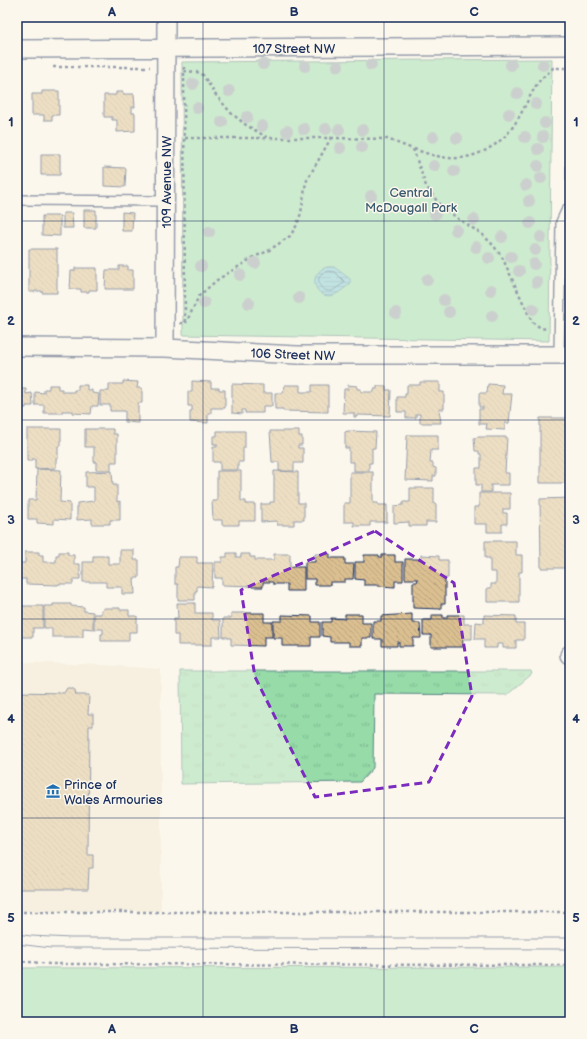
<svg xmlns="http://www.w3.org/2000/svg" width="587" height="1039" font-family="'Balsamiq Sans',sans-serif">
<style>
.built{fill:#f1e6d0}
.grass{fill:url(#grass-tufts);stroke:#588583}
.park{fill:#96dba8;stroke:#588583}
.water{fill:url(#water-rules);stroke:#538ca4}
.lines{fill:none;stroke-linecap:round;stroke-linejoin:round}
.shore{stroke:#416d8d;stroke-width:1}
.building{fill:url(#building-back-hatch);stroke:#1b2f5e}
.service-casing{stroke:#1b2f5e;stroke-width:12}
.minor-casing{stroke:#1b2f5e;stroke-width:20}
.path{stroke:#1b2f5e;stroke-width:2.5;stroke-dasharray:3 3;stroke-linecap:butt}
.service{stroke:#fbf7ec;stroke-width:9}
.minor{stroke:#fbf7ec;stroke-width:17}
.tram{stroke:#1b2f5e;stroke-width:1}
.tree{fill:#91a1a8}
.marked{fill:none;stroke:#7b2cbf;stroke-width:3;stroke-dasharray:8 5;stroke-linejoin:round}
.grid{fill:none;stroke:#1b2f5e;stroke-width:1;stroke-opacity:0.55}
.labels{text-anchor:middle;stroke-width:3;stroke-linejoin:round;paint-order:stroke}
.street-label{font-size:13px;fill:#1b2f5e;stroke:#fbf7ec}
.park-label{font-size:13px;fill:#3a5a70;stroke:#fbf7ec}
.poi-label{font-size:13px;fill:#1b2f5e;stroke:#fbf7ec;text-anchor:start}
.neatline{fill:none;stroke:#1b2f5e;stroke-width:1.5}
.grid-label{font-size:13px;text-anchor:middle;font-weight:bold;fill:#1b2f5e}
</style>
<defs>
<pattern id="grass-tufts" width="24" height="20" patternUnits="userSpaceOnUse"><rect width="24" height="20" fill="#96dba8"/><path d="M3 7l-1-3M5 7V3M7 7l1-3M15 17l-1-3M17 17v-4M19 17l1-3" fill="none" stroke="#81bc93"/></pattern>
<pattern id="water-rules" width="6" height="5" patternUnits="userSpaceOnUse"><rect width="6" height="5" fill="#79cad3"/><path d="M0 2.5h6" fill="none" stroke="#62a4ae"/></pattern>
<pattern id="building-back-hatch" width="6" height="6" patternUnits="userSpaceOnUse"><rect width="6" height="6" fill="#dbbf90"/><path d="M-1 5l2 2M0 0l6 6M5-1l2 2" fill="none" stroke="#bba47f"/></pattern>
</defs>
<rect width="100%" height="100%" fill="#fbf7ec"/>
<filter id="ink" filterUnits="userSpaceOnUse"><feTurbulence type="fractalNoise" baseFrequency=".025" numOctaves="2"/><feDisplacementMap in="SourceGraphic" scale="8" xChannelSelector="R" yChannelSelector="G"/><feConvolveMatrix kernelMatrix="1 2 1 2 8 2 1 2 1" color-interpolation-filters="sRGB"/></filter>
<g filter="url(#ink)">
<path class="built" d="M17 662 104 665 161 669V911H17Z"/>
<path class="grass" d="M180 671H531L532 674 507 695 374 694 373 768 360 782 181 784Z"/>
<path class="park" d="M552 59 549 341 183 335 182 62Z
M570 967V1022H17V968Z"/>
<path class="water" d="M327 267H334L350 279V284C346 287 339 293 334 295 316 301 305 274 327 267Z"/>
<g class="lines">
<path class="shore" d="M328 271 335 272 344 281V283L332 291C322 292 316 284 320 275Z"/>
</g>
<path class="building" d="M42 91H59V115H52V120H44V115H32V94H42Z
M116 92H123V94H134L135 107H132V113H135V131L117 132V120H112V117H104V95H116Z
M41 154H60V175H41Z
M566 162H570V181H566Z
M104 167 126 168 125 187 104 186Z
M84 210H96V228H84Z
M122 212 133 213 132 231H122Z
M63 213H72L73 228H63Z
M42 216H60V236L42 235Z
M29 249H57V293H42V291H35V292H29Z
M119 266H128V270H133V289H105L106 270H119Z
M17 268H20V290H17Z
M75 268H97V290H89V292H81V289H70L71 271H75Z
M123 381 138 382 137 388H142V403H138V423L125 422V411H110V405H100V391H109V384H123Z
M192 381 211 382V388H219V390H225V408H211V413H208V423L190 422V411H192V406H188V392H192Z
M420 382H440V392H444V409H439L441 423H420V414H416V418H406V412H397V397H405V394H407V385H420Z
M232 384 263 385V393H272V406H263V413H245V410H242V414L232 413Z
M488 384 503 385 502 394H512L509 423H505V430L486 429 487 424H479V409H483V407H479V393H487Z
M49 385H58V389H62V392H74V390H78V385H87V390H92V393L99 394 98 406H92L91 414 73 413V411H62V413H44V405H35V392L44 393V389H49Z
M285 385H300V392H312V385H328V412L283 411V409H275V393H283Z
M348 385 357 386V389H361V392H374V389H377V386H386V390H391L390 416 357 415V417H354V413H343L344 389H348Z
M17 389H26V394L32 393 33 406H26V408H17Z
M540 418H570V483H540Z
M27 429H61V446H58V459H56V468L35 469V459H32V461H27Z
M85 429H113V434H117V462H111V470H96V462H94V447H85Z
M217 431H245V448H243V462H238V470H220V462H213V447H217V444H213V436H217Z
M270 431H299V436H302V445H298V448H303V463H294V471H279V462H272Z
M348 431 376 432 375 448H372V463H369V471H354V462H349V448H345V432Z
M407 435H438V450H431L430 463H433V467L436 468V476H433V481L405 480Z
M478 437H507L505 473H509V485H491V492H481V485H476V468H481V454H479V451H475L474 438Z
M37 469 61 470 60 502 70 503V520L54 519V524L37 523V519H28V500H36Z
M112 471 113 485H117V502L120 501V520H110V524H92V519L77 520V503L94 501V487H86V472Z
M217 471H241V501H246V504H255V521H239V525H222V520H213L212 501H217Z
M274 471 298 472V503H304V520H294V525H277V521L261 522V504H270V502H274Z
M350 472H373V503H378V505H387V522H370V526H354V522H344V503H350Z
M410 488H434V504H436V522H426V526H409V522L394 523V506L403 505V502H410Z
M479 493H510V509H503V513H507V524H502V532H487V524H474V507H479Z
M570 498V568H541L540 499Z
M485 541H516V555H522V572H519V602H487V588H491V584H496V572H490V558H485Z
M120 550H134V560H139V578H134L135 594H122V587H106V582H83V562H93V556H108V564H120Z
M25 552H39V555H43V562H56V555H59V552H68V555H74V564H80V579H73V584H58V585L26 584V579H17V563H25Z
M227 553H236V557H241V554H250V557H255V560H274V554H290V567H304V591H287V584H273V582H263V587H252V586L222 585V578H215V562H222V557H227Z
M315 554H330V558H345V564H354L353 579H345V582H330V585H315V579H305V562H315Z
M364 555H379V557H382V555H395V562H403V581H395V587L378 586V585H364V580L355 579V562H364Z
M421 555 439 556V560H448V578H445V604H441V609L413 608V582H417L418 579H405V559H421Z
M179 557H197V563H213L212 587 197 586V591H195V600H178V584H175V567H178Z
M177 603H195V613H212V620H220L221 637H212V645H178V635H174V618H178Z
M17 604H20V606H43V628H33V637H17Z
M53 604H71V606L84 607V611L93 612V629L83 628V637H52V628H44V606H53Z
M103 608H120V610H129V616H137V632H129V641H101V634H103V629H94V614H101V610H103Z
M231 613H264V622H272V637H264V646L231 645V638H227V637H223V618H231Z
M345 614H362V623H371V638H362V646H349V642H330V637L322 636V622H331V618L345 619Z
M412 614V623H420L421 638H413V646H399V642H397V646H382V639H373V621H381V616Z
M282 615 312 616V622H320V637H311V646H282V638H273V621H282Z
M432 615H443V618H447V615H464V624H472V639H463V647H431V635H423V620H432Z
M484 615 516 616V624H524V640H516V648H503V644H497V648H484V639H475L476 622 484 623Z
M67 688H71L75 690 76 695H89L88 714H93V726H89L88 855H93V868H89L88 889H17V692L64 693Z"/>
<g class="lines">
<defs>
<path id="service" d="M17 200 165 201
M559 355 561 222 567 209 570 208"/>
<path id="minor" d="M17 49 570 46
M17 347 165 348 297 355H570
M165 348 166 17
M569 655 570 654"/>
</defs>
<use href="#service" class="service-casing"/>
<use href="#minor" class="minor-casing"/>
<path class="path" d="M53 67H150
M184 71 197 72 203 75 215 94 231 113 246 125 268 138H331L306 182 301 213 297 225 290 236 268 251 254 257 217 280 199 296 186 323
M185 138H268
M331 138 387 139 413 149 426 186 439 204 461 221 482 234 493 245 502 257 532 322 541 328 547 329
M414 149C425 153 437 157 449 158 473 160 498 147 512 128 523 113 529 95 540 80 544 76 549 72 553 68H570
M180 323H185L184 67H181
M17 912H570
M17 961 51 964 570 965"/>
<use href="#service" class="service"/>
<use href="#minor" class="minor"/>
<path class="tram" d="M17 934 31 936 71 938H570
M17 944 51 948H68L570 949"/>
</g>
<g class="tree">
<circle cx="263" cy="64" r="6"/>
<circle cx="371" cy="65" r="6"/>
<circle cx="511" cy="65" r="6"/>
<circle cx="543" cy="65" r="6"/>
<circle cx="305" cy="66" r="6"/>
<circle cx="338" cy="66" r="6"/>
<circle cx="193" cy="84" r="6"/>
<circle cx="229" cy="91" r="6"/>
<circle cx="517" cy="93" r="6"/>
<circle cx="536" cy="104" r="6"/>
<circle cx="197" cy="108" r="6"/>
<circle cx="509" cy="114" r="6"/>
<circle cx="247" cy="117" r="6"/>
<circle cx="222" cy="122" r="6"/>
<circle cx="545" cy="123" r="6"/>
<circle cx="262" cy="126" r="6"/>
<circle cx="304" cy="129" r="6"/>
<circle cx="326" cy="129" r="6"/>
<circle cx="339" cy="130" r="6"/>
<circle cx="363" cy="130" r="6"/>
<circle cx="287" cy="131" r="6"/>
<circle cx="433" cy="137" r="6"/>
<circle cx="525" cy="137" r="6"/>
<circle cx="543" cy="137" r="6"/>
<circle cx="457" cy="138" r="6"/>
<circle cx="362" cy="147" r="6"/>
<circle cx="340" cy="148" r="6"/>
<circle cx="538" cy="149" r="6"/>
<circle cx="434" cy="166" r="6"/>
<circle cx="538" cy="166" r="6"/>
<circle cx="454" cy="171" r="6"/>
<circle cx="541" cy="178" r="6"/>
<circle cx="526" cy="185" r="6"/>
<circle cx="371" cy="196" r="6"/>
<circle cx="529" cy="201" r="6"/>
<circle cx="435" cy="214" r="6"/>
<circle cx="474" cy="220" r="6"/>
<circle cx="530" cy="223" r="6"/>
<circle cx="456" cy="230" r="6"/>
<circle cx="209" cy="232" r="6"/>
<circle cx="502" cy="237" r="6"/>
<circle cx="541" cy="237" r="6"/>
<circle cx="476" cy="247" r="6"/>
<circle cx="535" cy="250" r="6"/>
<circle cx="511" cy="257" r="6"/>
<circle cx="489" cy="258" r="6"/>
<circle cx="255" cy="263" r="6"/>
<circle cx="534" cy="264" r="6"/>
<circle cx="201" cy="266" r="6"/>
<circle cx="519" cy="271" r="6"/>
<circle cx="240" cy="275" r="6"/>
<circle cx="427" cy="280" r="6"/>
<circle cx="537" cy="282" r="6"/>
<circle cx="491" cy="290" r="6"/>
<circle cx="299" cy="298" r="6"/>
<circle cx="444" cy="300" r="6"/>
<circle cx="204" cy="303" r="6"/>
<circle cx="249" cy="303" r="6"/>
<circle cx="533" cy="309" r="6"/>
<circle cx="449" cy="312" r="6"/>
<circle cx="396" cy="313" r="6"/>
<circle cx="492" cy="316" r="6"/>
</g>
</g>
<path d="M0 0H587V1039H0ZM375 531 454 583 472 696 429 782 315 797 255 677 241 590Z" fill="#fbf7ec" fill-opacity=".55" fill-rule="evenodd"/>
<path class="marked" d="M375 531 454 583 472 696 429 782 315 797 255 677 241 590Z"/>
<path class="grid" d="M203 17V1022M384 17V1022M17 221H570M17 420H570M17 619H570M17 818H570"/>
<defs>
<symbol id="museum-bare" viewBox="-9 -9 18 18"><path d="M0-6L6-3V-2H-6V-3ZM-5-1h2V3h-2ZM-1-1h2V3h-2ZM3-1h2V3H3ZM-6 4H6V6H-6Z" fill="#1f6fb2" stroke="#fbf7ec" stroke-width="2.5" paint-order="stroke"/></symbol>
</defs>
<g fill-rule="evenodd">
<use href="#museum-bare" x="43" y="781" width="20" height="20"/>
</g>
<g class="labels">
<g class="street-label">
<text x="294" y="53">107 Street NW</text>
<text transform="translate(166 182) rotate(-90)" y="5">109 Avenue NW</text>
<text transform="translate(293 354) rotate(2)" y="5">106 Street NW</text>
</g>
<g class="park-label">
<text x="411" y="197">Central<tspan x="411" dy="15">McDougall Park</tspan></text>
</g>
<g class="poi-label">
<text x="64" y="789">Prince of<tspan x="64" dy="15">Wales Armouries</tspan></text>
</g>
</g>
<rect width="587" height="1039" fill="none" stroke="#fbf7ec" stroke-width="44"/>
<rect x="22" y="22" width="543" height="995" class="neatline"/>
<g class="grid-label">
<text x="112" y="16">A</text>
<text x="294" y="16">B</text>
<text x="474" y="16">C</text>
<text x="11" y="126">1</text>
<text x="576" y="126">1</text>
<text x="11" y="325">2</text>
<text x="576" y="325">2</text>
<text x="11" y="524">3</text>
<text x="576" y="524">3</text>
<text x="11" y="723">4</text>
<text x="576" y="723">4</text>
<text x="11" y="922">5</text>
<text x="576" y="922">5</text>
<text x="112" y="1033">A</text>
<text x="294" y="1033">B</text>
<text x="474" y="1033">C</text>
</g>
</svg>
